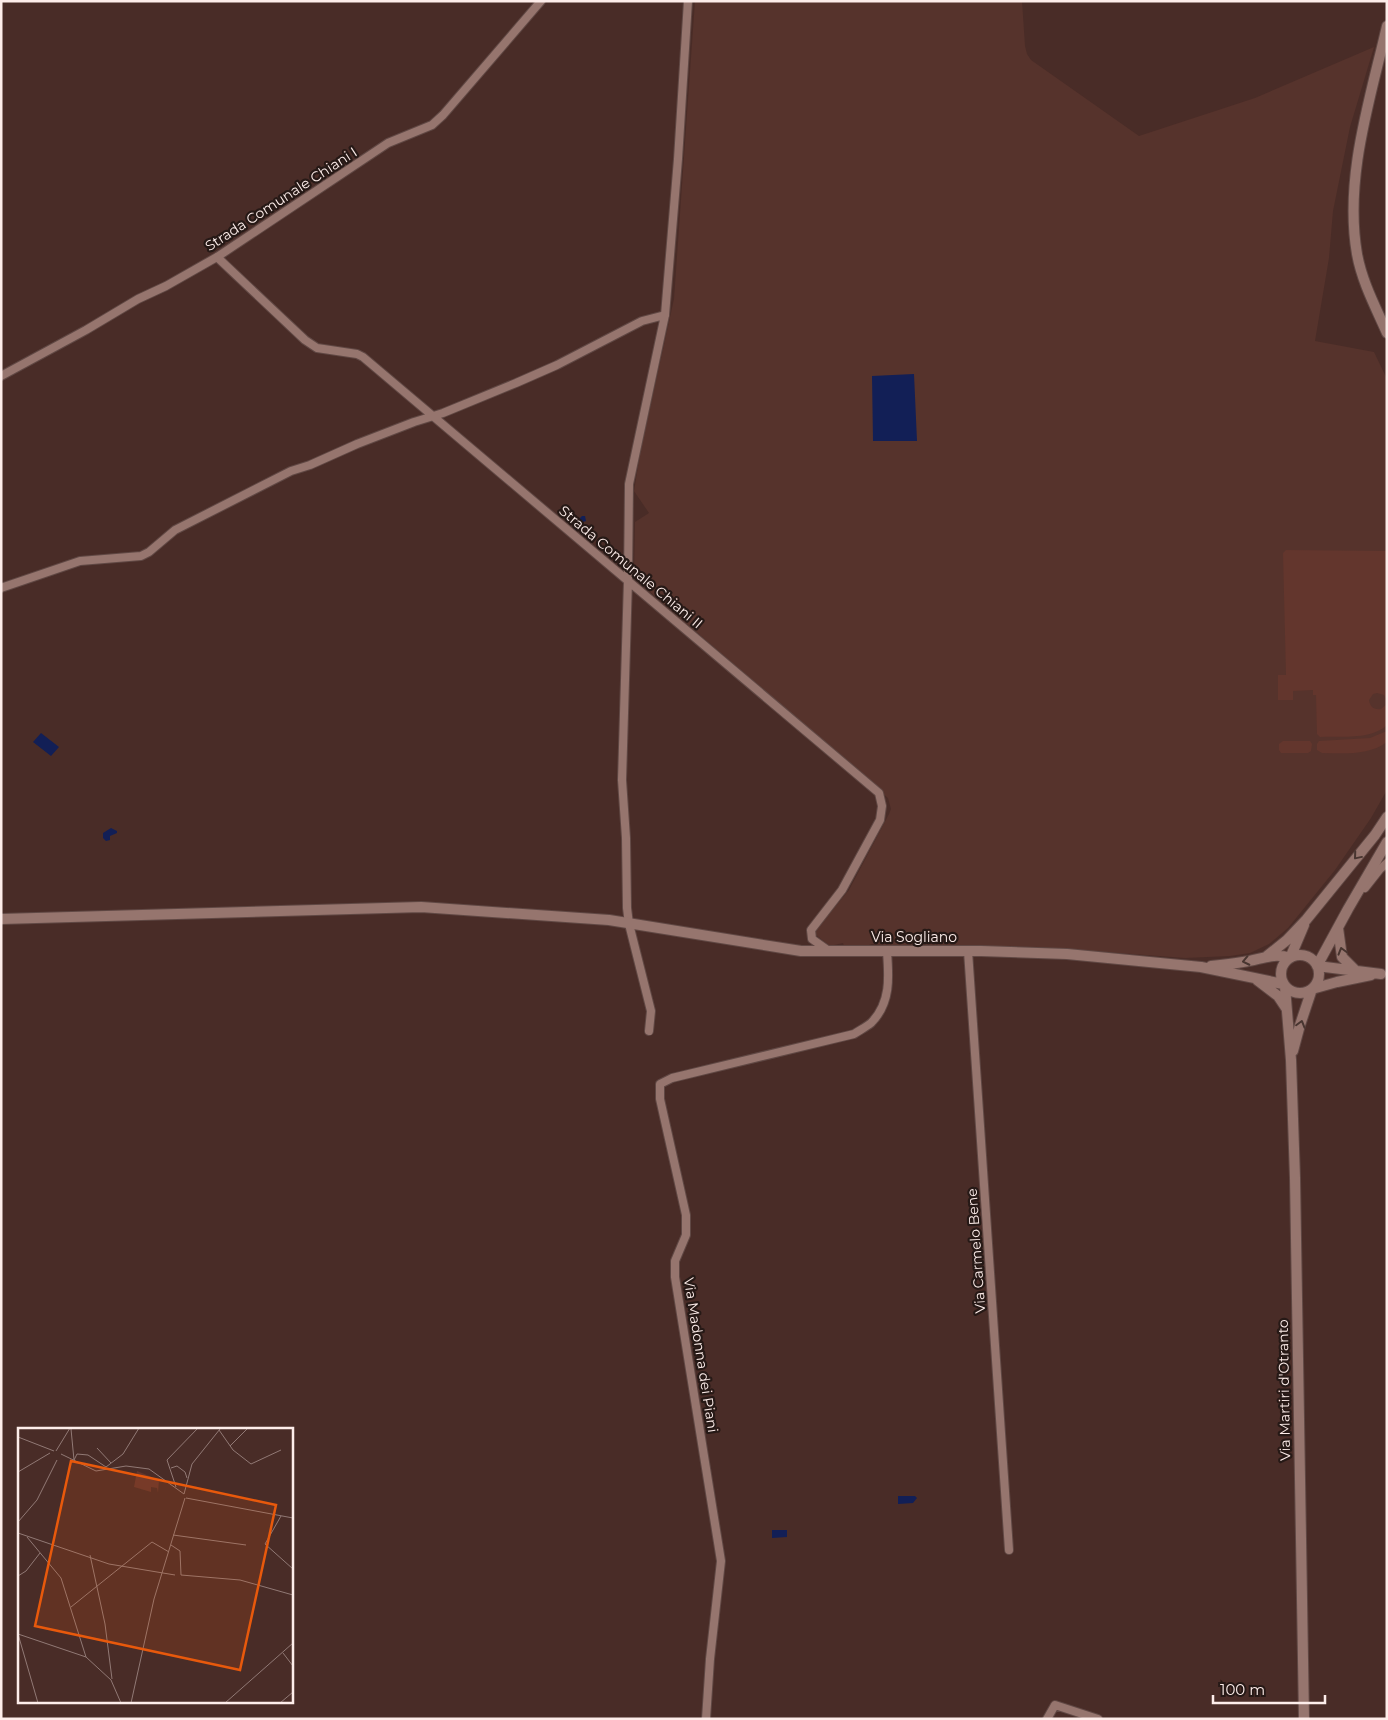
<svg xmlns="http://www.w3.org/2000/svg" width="1388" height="1720" font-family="Montserrat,sans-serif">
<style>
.built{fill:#56332c}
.green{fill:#63362d}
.water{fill:#121f56}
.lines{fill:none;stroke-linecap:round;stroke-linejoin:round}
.street-casing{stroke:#604844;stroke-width:10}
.secondary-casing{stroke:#604844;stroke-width:12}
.street{stroke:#96756e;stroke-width:8}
.secondary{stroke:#96756e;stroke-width:10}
.oneway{stroke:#483530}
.labels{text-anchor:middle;stroke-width:4.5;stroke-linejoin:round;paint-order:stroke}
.street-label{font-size:14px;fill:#fdedea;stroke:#261916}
.inset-road{fill:none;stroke:#917975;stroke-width:1}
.view{fill:#e8590c;fill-opacity:0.15;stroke:#e8590c;stroke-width:2.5}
.inset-edge{fill:none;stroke:#fdedea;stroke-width:2.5}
</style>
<rect width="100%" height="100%" fill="#492c27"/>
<path class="built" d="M695 1H1022L1025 46 1027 54 1031 60 1139 136 1255 98 1374 47 1350 127 1333 211 1329 258 1315 341 1374 352 1387 379V790L1371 818 1335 870 1288 928 1269 944 1250 953 1230 956 1185 958 1040 947 894 946 872 944 866 946H844L843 943 830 946 816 935 815 931 849 890 889 814 891 809 888 798 634 578 635 522 649 513 634 491 640 454 674 299Z"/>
<path class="green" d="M1286 550 1387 551V701L1384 695 1377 693 1373 694 1369 700C1370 707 1374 710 1381 709L1387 704V725C1371 740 1341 736 1320 737L1317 734 1316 695H1313V690L1293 691V700H1278V675H1286L1283 553Z
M1387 731V742C1368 756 1344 753 1322 753L1317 750V744L1319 741 1370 738Z
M1283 741H1310L1312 744 1311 751 1308 753H1281L1279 750V744Z"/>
<path class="water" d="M914 374 917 441H873L872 376Z
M582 516H585L586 521 580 523 578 530H575L573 525Z
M41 733 59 747 51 756 33 742Z
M111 828 117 831V833L110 836V840L106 841 103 838V833Z
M898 1496H915L917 1498 913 1503 898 1504Z
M772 1530H787V1537L772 1538Z"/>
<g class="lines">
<defs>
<path id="street" d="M217 257 305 340 317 348 357 354 363 357 879 793 882 806 880 820 842 890 811 930 812 939 829 951
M1 376 86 330 138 299 166 286 217 257 388 143 432 125 443 115 541 1
M1 588 80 561 141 556 149 552 175 530 291 471 310 465 357 444 414 422 443 413 516 383 557 365 642 321 665 315
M1365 888 1380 869 1387 863
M968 951 1009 1550
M649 1031 651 1011 629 924 627 908 626 838 622 780 628 580 629 484 665 315 678 159 688 1
M706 1719 710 1659 721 1561 675 1277V1261L686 1235V1215L660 1099V1084L672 1078 854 1034C860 1030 866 1027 871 1023 891 1003 889 977 887 952
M1047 1719 1055 1705 1098 1719"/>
<path id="secondary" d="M1387 26C1370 100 1344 178 1357 254 1362 282 1376 308 1387 333
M1 919 421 907 609 920 801 951H981L1067 954 1201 967 1283 984
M1338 928 1342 957 1355 970
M1281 974a19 19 0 1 1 38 0a19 19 0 1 1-38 0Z
M1267 956 1287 940 1306 920 1375 835 1387 817
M1211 966C1222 965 1232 964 1243 962 1260 960 1273 952 1290 958L1304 925
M1381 974 1317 966 1348 909 1387 842
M1257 980 1278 996 1286 1008
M1285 987 1291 1060 1295 1178 1304 1719
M1293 1051 1300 1025 1312 989 1337 982 1371 975"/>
</defs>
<use href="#street" class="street-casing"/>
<use href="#secondary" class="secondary-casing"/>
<use href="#street" class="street"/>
<use href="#secondary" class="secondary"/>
</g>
<defs><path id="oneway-chevron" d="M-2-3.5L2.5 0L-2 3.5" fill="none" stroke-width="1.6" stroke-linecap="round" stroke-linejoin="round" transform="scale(1.25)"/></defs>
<g class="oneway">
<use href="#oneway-chevron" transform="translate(1357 856) rotate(130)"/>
<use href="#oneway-chevron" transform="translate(1342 951) rotate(-106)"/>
<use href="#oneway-chevron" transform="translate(1246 961) rotate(168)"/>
<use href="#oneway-chevron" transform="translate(1301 1024) rotate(-74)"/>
</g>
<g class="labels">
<g class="street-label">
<text transform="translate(281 199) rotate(-33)" y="5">Strada Comunale Chiani I</text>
<text transform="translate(631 567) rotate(40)" y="5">Strada Comunale Chiani II</text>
<text x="914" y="942">Via Sogliano</text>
<text transform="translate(976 1251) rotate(-94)" y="5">Via Carmelo Bene</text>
<text transform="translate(701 1355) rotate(81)" y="5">Via Madonna dei Piani</text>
<text transform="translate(1284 1390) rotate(-91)" y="5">Via Martiri d'Otranto</text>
</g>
</g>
<g transform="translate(18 1428)">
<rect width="275" height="275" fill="#492c27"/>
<path d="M119 43 141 52 140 65 139 60 133 59V64L116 59Z" fill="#63362d"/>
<path class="inset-road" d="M53 1 56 32M201 2 215 22 233 36 263 22M0 9 36 23M212 18 230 0M79 20 93 35M38 23 52 0M43 26 78 43 108 38 131 41 166 66M56 32 59 26 70 27 88 39 105 26 121 0M149 32 180 0M149 32 158 59M153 40 159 38 167 44 169 50M0 44 32 25M166 66 174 36 202 1M168 70 275 90M263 88 247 116 275 141M0 94 19 72 39 32M0 105 91 136 157 147M155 107 228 117M9 109 43 150 68 229M153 117 162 123 163 147 222 152 275 167M72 127 87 196 94 251M0 148 8 143 22 125M53 179 134 114 151 124M0 206 68 229 93 252 103 275M0 206 20 275M265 225 275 238M113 275 136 171 167 70M207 275 275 215M262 275 275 264"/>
<path class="view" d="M53 33 258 77 222 242 17 198Z"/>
<rect width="275" height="275" class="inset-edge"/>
</g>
<rect width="1388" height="1720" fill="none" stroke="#fdedea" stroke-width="5"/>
<path d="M1213 1695v8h112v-8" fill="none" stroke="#fdedea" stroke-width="2.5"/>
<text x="1220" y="1695" font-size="15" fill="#fdedea" stroke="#261916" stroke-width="4" paint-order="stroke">100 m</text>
</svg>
